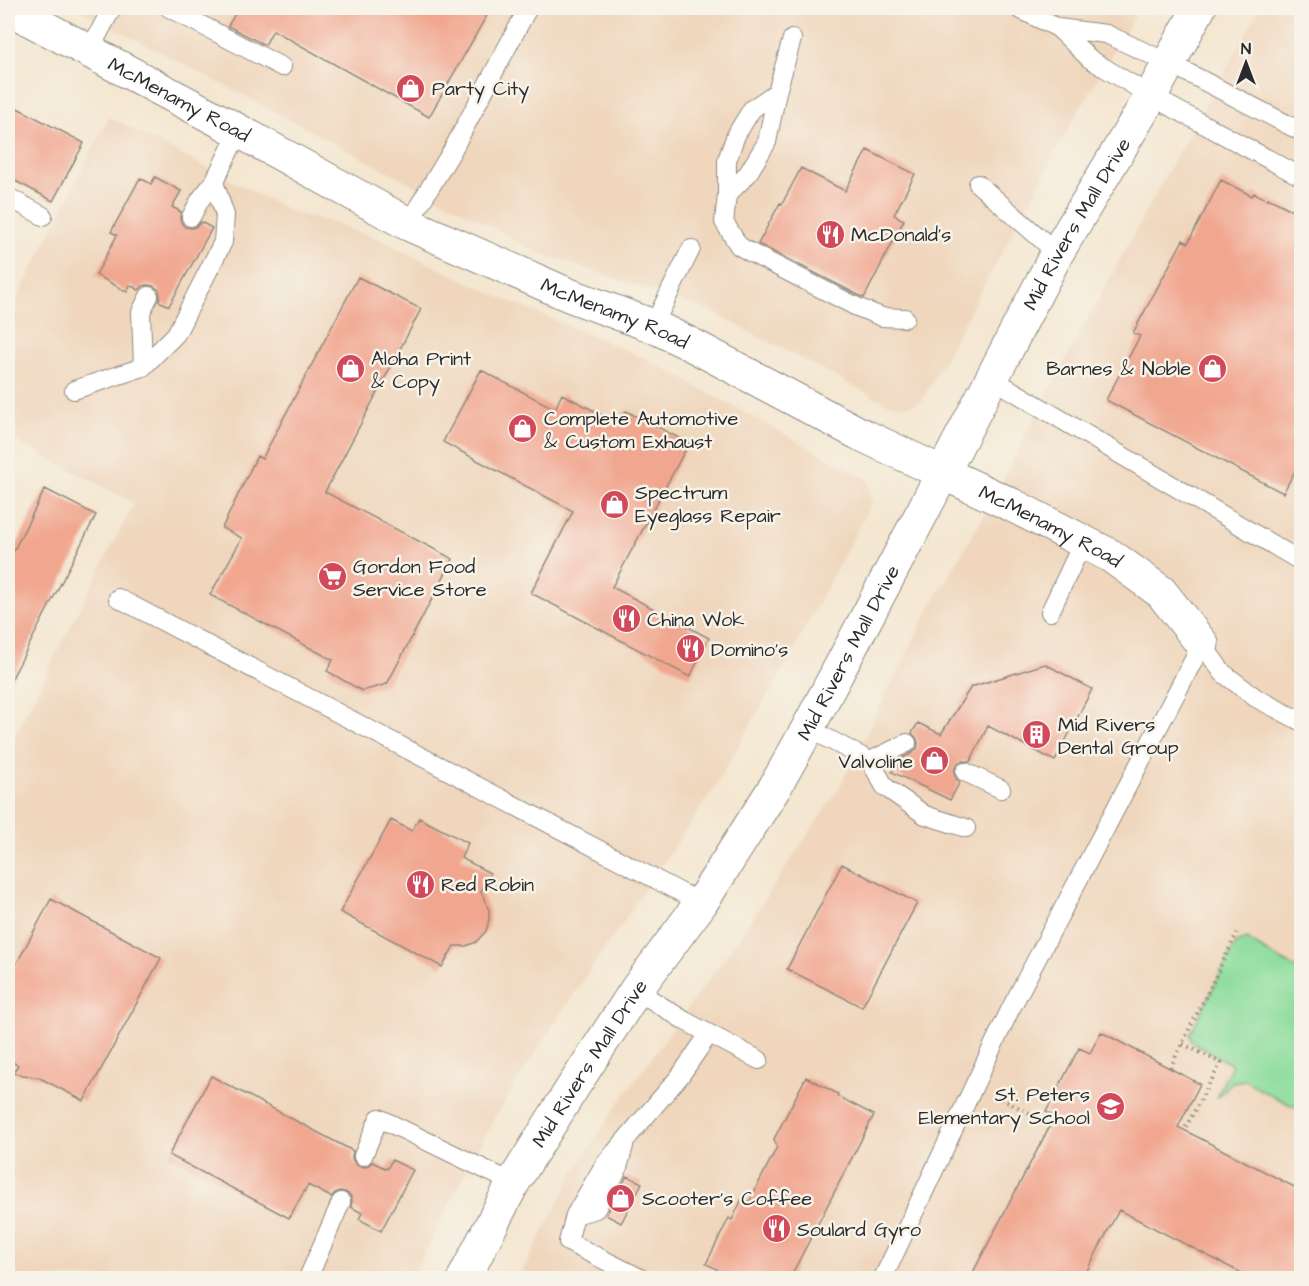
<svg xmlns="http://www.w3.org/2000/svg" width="1309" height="1286" font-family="'Architects Daughter',sans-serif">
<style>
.built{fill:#efd6bc}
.green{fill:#8ddd9d;stroke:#5c8464;stroke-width:1.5}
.building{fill:#f1a68f}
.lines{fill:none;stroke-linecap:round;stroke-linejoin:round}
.lane-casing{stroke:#90897e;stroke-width:20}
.street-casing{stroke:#90897e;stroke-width:35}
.secondary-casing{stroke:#90897e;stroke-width:35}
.primary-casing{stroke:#90897e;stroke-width:35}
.path{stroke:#90897e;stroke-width:4;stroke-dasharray:1.5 4.5;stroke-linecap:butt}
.lane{stroke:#fff;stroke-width:18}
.street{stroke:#fff;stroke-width:33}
.secondary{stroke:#fff;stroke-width:33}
.primary{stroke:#fff;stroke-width:33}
.labels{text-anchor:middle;stroke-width:5;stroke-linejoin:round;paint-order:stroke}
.poi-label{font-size:20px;fill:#2b2b2b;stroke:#f7f3e8;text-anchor:start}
.street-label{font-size:20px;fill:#2b2b2b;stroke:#f7f3e8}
</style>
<rect width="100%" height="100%" fill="#f7f3e8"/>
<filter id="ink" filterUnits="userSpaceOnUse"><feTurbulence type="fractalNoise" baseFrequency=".0167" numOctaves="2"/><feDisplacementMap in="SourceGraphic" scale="12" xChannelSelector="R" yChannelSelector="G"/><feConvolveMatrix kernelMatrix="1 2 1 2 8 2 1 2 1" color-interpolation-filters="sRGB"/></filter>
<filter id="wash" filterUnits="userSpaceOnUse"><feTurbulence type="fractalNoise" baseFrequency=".008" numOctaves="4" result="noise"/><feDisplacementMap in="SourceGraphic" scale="24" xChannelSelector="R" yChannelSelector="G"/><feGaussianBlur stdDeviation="1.35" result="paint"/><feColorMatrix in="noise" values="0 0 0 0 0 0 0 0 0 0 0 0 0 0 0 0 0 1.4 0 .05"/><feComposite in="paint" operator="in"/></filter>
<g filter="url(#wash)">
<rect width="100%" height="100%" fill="#f4e7d1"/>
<path class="built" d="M82 8H1139L1075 117 927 391 920 402 907 406 889 404 878 399 710 311 535 251 460 209 80 10Z
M1259 8H1301V1278H519L576 1169 617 1105 739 938 839 788 931 606 996 495 1022 441 1065 361 1169 169 1245 36Z
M109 117 294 213 324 220 376 238 497 296 643 357 867 479 872 502 771 692 766 698 715 787 563 1010 496 1115 411 1278H8V748L134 503 8 437V317Z"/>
<path class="green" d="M1247 939 1270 954 1301 971V1110L1261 1090 1245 1080 1233 1082 1216 1098 1232 1065 1192 1042 1190 1034 1236 943Z"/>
<g id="blocks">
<path class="building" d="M232 8H491L429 117 273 30 265 45 228 26 237 10Z
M8 103 84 143 53 201 8 177Z
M867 150 915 174 894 215 904 220 864 298 758 244 780 203 782 204 801 168 845 191Z
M155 177 181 191 172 207 181 212 180 218 181 222 185 227 192 228 197 226 201 222 212 228 169 306 159 301 160 296 159 290 153 286 148 285 143 286 139 290 130 285 127 292 96 275 117 235 111 232 140 178 151 184Z
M1221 180 1252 196 1254 193 1267 200 1268 198 1302 215V458L1283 493 1106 400 1140 336 1133 333 1183 240 1188 243Z
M358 277 421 309 325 492 453 559 387 684 362 691 327 671 333 660 210 595 242 538 222 528 257 456 262 459Z
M481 370 555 409 562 394 619 424 626 411 689 443 612 587 709 638 690 677 531 593 573 511 443 442Z
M45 489 96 515 8 686V562Z
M1045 664 1092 689 1055 761 988 726 970 762 963 761 959 762 955 767 954 774 956 779 960 782 950 800 892 772 898 760 912 753 917 749 918 744 917 739 912 733 918 723 941 734 971 687Z
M419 818 468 843 461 858 490 873 481 892 489 910V920L486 931 476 942 466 946H454L442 967 340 912 391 820 412 831Z
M842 864 917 903 862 1007 787 969Z
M51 899 161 958 84 1101 40 1078 13 1073 18 1065 8 1060V980Z
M1101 1032 1200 1084 1178 1127 1302 1191V1278H1251L1119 1210 1083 1278H970L1055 1116 1046 1112 1079 1048 1090 1053Z
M211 1076 353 1151 352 1158 354 1162 358 1166 365 1167 369 1165 372 1162 387 1169 392 1160 413 1170 381 1231 359 1219 362 1213 351 1207 352 1200 350 1195 345 1192 340 1191 335 1193 331 1197 308 1185 289 1218 169 1155Z
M806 1077 838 1094 837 1096 874 1115 790 1278H712L717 1269 706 1264 729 1218 732 1220 742 1199 749 1202 777 1147 774 1139Z
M627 1176 642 1183 621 1223 606 1215Z"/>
</g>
</g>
<g filter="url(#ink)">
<use href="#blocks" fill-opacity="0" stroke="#90897e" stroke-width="1.5"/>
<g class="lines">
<defs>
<path id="lane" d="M169 8 282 67
M1017 8 1058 28 1090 59 1151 96 1296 174H1302
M1058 28 1106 34 1169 63 1302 132
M792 39 777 92 767 142 747 175 727 195 724 222 739 246 755 255 857 307 882 317 905 318
M89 51 112 8
M978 184 1057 253
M727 195V160L736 135 752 109 777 92
M8 197 43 216
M191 217 200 200 214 182
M408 224 452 151 528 8
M653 326 691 249
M143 367 141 312 149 296
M991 378 1302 562
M74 390 143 367 176 334 223 242 225 215 214 182 239 131
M118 598 701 903
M1050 612 1083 542
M808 728 870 761 885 787 925 815 966 828
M870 761 907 743
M965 772 1001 789
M636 990 685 1021 759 1060
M363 1156 379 1118 513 1183
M575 1215 596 1209 617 1171 624 1146
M308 1278 341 1202
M640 1278 568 1242 575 1215 604 1165 680 1076 709 1034
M883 1278 1010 1010 1202 644 1223 673 1256 698 1302 722"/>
<g id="street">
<path id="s1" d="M943 473 1012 505 1111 556 1161 592 1202 644"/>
</g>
<g id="secondary">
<path id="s2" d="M8 8 239 131 408 224 569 295 653 326 694 346 858 433 943 473"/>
</g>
<g id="primary">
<path id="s3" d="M464 1278 513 1183 571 1090 636 990 701 903 775 787 808 728 923 511 1057 253 1151 96 1199 8"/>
</g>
</defs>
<use href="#lane" class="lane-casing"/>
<use href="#street" class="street-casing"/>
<use href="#secondary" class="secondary-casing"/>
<use href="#primary" class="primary-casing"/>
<path class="path" d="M1183 1044 1221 1063 1184 1130
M1170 1068 1237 933
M996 1096 1051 1124"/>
<use href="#lane" class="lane"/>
<use href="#street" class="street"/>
<use href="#secondary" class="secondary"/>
<use href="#primary" class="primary"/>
</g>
</g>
<defs>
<symbol id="shop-disc" viewBox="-11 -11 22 22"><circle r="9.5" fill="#d1495b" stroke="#f7f3e8"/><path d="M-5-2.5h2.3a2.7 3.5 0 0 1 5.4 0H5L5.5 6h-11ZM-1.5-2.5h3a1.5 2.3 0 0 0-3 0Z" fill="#fff"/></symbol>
<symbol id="restaurant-disc" viewBox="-11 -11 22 22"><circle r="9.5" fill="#d1495b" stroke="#f7f3e8"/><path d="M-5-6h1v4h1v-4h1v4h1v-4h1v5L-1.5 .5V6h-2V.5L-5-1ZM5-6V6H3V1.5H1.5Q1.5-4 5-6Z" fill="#fff"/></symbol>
<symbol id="supermarket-disc" viewBox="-11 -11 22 22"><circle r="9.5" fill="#d1495b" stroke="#f7f3e8"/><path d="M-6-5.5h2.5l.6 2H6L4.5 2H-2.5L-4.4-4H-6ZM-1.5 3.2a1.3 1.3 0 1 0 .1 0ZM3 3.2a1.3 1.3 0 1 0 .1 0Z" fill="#fff"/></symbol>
<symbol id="building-disc" viewBox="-11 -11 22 22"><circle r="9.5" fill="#d1495b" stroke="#f7f3e8"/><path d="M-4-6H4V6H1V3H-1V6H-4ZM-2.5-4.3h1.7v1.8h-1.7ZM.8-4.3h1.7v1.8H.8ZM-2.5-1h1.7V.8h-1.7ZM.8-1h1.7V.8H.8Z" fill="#fff"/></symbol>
<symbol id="school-disc" viewBox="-11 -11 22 22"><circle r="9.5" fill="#d1495b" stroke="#f7f3e8"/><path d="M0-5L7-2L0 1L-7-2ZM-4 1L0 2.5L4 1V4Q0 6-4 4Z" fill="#fff"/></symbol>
</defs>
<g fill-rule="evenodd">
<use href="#shop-disc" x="394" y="72" width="33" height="33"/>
<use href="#restaurant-disc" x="814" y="218" width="33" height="33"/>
<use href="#shop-disc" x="1196" y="352" width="33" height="33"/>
<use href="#shop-disc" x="334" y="352" width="33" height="33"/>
<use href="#shop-disc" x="506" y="412" width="33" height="33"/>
<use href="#shop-disc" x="598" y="488" width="33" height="33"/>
<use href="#supermarket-disc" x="316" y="560" width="33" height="33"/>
<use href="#restaurant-disc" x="610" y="602" width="33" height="33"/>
<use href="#restaurant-disc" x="674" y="632" width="33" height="33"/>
<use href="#building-disc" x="1020" y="718" width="33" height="33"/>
<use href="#shop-disc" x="918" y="744" width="33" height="33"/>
<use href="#restaurant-disc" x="404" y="868" width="33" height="33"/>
<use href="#school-disc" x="1094" y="1090" width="33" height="33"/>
<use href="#shop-disc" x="604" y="1182" width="33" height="33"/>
<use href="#restaurant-disc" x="760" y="1212" width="33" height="33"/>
</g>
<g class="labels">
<g class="poi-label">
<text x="432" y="95">Party City</text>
<text x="851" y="241">McDonald's</text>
<text x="371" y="365">Aloha Print<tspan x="371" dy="23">&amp; Copy</tspan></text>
<text x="1191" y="375" text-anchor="end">Barnes &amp; Noble</text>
<text x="544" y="425">Complete Automotive<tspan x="544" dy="23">&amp; Custom Exhaust</tspan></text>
<text x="635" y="499">Spectrum<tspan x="635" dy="23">Eyeglass Repair</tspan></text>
<text x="353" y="573">Gordon Food<tspan x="353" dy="23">Service Store</tspan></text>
<text x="647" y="626">China Wok</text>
<text x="711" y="656">Domino's</text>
<text x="1058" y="731">Mid Rivers<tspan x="1058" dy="23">Dental Group</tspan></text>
<text x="913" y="768" text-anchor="end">Valvoline</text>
<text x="441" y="891">Red Robin</text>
<text x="1090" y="1101" text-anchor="end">St. Peters<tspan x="1090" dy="23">Elementary School</tspan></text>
<text x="642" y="1205">Scooter's Coffee</text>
<text x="797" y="1236">Soulard Gyro</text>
</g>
<g class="street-label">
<text dy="7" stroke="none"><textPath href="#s2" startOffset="194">McMenamy Road</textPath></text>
<text dy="7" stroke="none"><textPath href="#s3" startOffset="1221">Mid Rivers Mall Drive</textPath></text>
<text dy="7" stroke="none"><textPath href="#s2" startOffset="680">McMenamy Road</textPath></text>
<text dy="7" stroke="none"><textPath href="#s1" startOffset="120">McMenamy Road</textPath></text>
<text dy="7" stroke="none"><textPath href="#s3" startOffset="735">Mid Rivers Mall Drive</textPath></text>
<text dy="7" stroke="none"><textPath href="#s3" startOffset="249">Mid Rivers Mall Drive</textPath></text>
</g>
</g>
<rect width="1309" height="1286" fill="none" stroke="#f7f3e8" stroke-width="30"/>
<g transform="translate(1246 63)" stroke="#f7f3e8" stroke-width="4.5" paint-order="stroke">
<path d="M0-4.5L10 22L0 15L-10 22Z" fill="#2b2b2b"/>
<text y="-9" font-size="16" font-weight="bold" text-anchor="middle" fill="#2b2b2b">N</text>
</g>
</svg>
